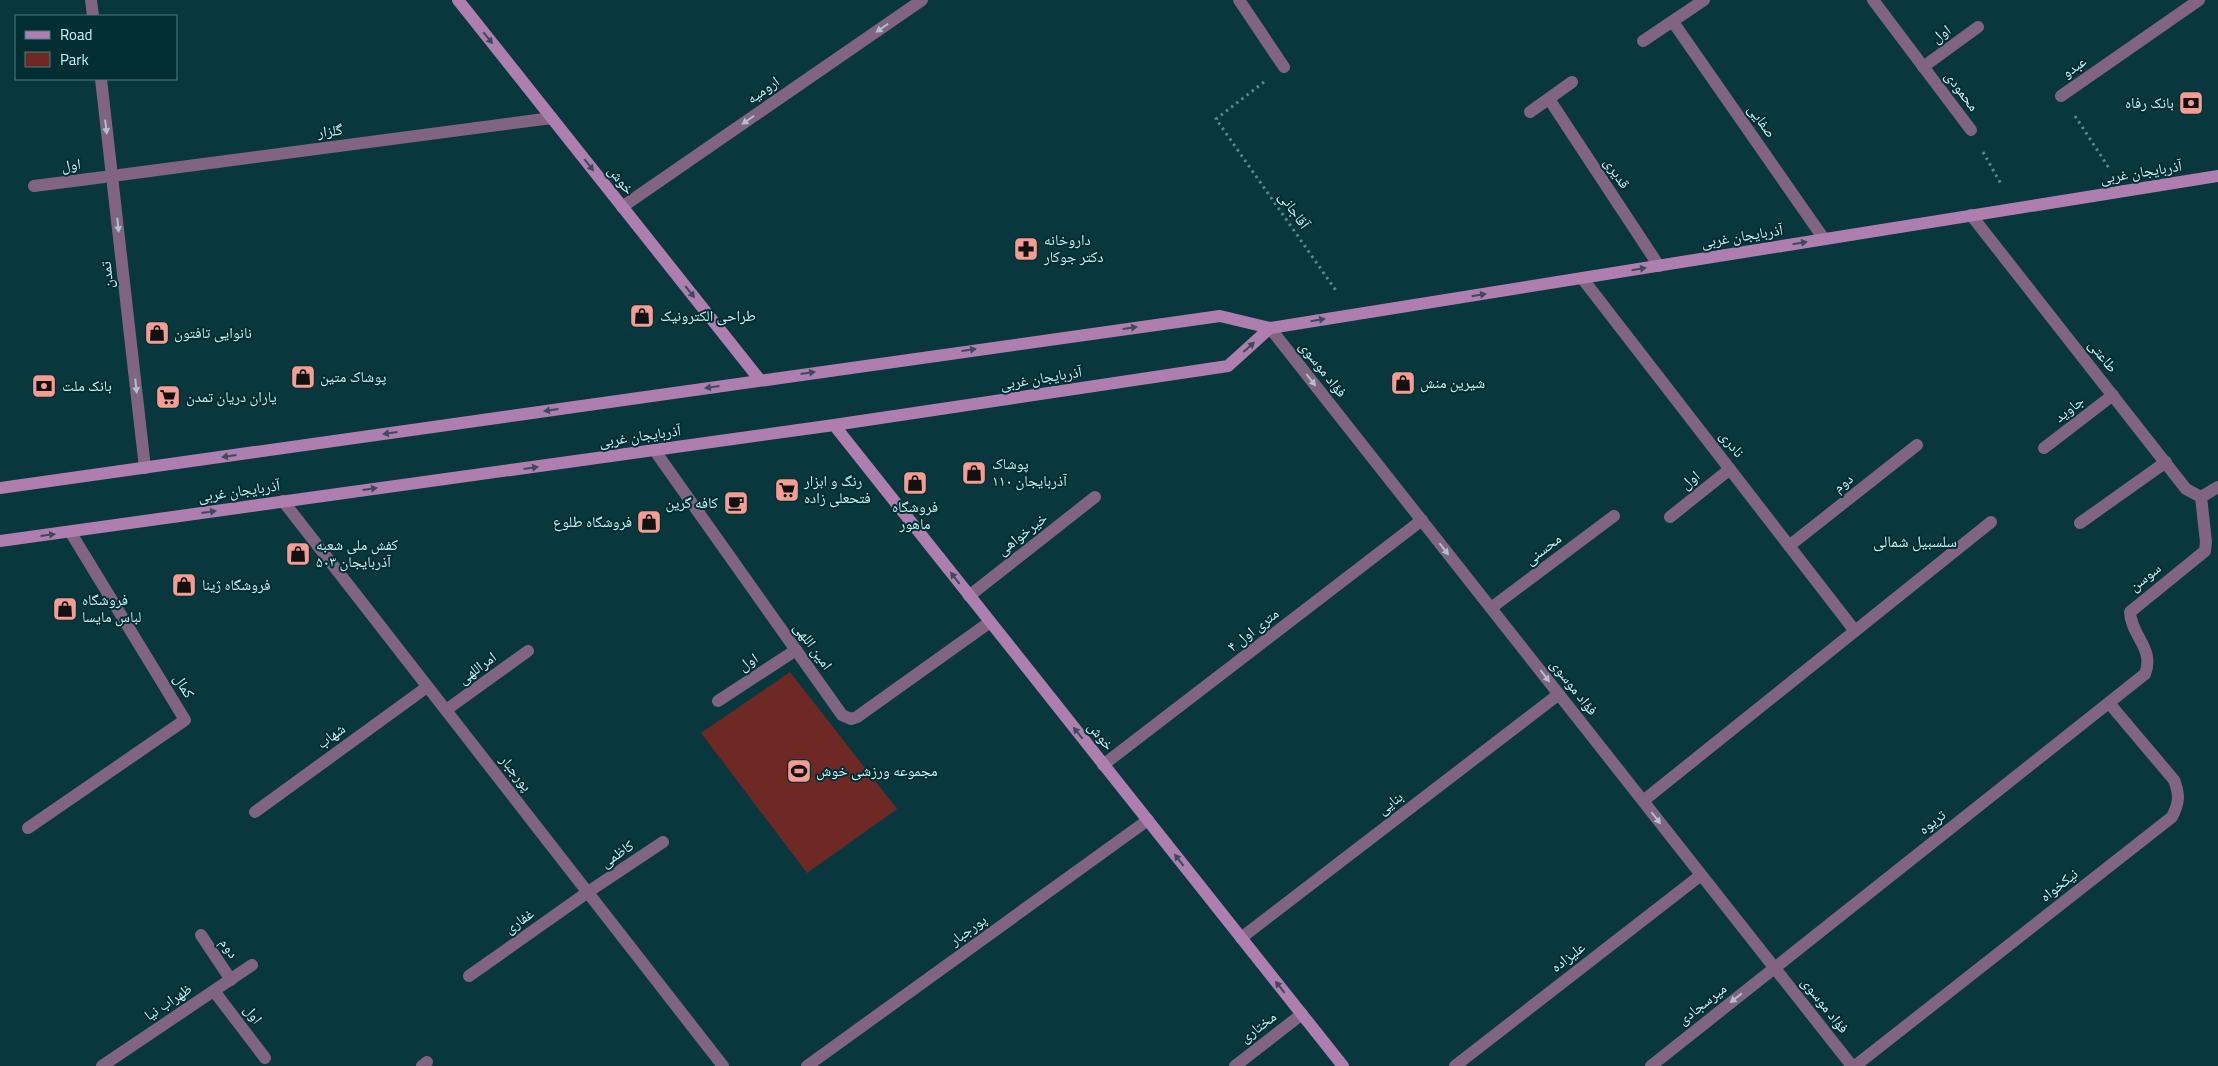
<svg xmlns="http://www.w3.org/2000/svg" width="2218" height="1066" font-family="'Titillium Web','Noto Naskh Arabic',sans-serif">
<style>
.green{fill:#6e2925}
.lines{fill:none;stroke-linecap:round;stroke-linejoin:round}
.path{stroke:#5a878c;stroke-width:3;stroke-dasharray:2.5 4;stroke-linecap:butt}
.service{stroke:#816481;stroke-width:12}
.minor{stroke:#816481;stroke-width:12}
.tertiary{stroke:#816481;stroke-width:12}
.secondary{stroke:#ae7fae;stroke-width:12}
.oneway{fill:#b0c0cd}
.oneway2{fill:#3d4a5e}
.labels{text-anchor:middle;stroke-width:4;stroke-linejoin:round;paint-order:stroke}
.street-label{font-size:15px;fill:#caf1f6;stroke:#002e33}
.poi-label{font-size:15px;fill:#caf1f6;stroke:#002e33;text-anchor:start}
.neighbourhood-label{font-size:16px;fill:#caf1f6;stroke:#002e33}
</style>
<rect width="100%" height="100%" fill="#08383d"/>
<path class="green" d="M790 672 897 809 807 873 701 733Z"/>
<g class="lines">
<path class="path" d="M1264 82 1216 119 1337 292
M2075 116 2109 168
M1983 152 2001 184"/>
<path class="service" d="M1923 67 1978 27
M34 186 112 176
M718 701 796 650
M446 710 528 651
M588 892 663 842
M201 935 231 980
M214 991 265 1058"/>
<path class="minor" d="M91 0 93 16
M1239 0 1284 67
M1873 0 1971 130
M1673 22 1824 239
M1643 41 1704 0
M101 79 145 468
M2061 96 2199 0
M1549 99 1659 266
M1530 112 1572 82
M112 176 552 118
M1971 215 2186 489 2201 497 2218 487
M1582 278 1855 631
M1270 328 1852 1066
M2044 448 2113 395
M655 451 842 715 851 719 857 717 990 622
M283 501 723 1066
M1670 517 1730 469
M2080 523 2166 462
M1789 546 1917 445
M969 596 1095 497
M1491 608 1614 516
M1103 765 1422 520
M1643 801 1991 522
M255 812 427 687
M28 828 185 720 71 533
M1241 938 1559 694
M469 976 588 892
M102 1066 252 965
M422 1066 427 1062
M807 1066 1148 820
M1235 1066 1302 1014
M1455 1066 1701 875
M1651 1066 2145 674C2155 648 2131 636 2130 612L2205 551 2206 542 2201 497
M1855 1066 2172 817C2179 803 2180 795 2174 780L2109 703"/>
<path class="tertiary" d="M622 207 922 0"/>
<path class="secondary" d="M458 0 760 380
M834 425 1343 1066
M0 488 1220 316 1270 328 2218 176
M0 541 834 425 1228 366 1270 328"/>
</g>
<defs><path id="oneway-solid" d="M-6-.8H1V-3.2L6.5 0L1 3.2V.8H-6Z" transform="scale(1.25)"/></defs>
<g class="oneway">
<use href="#oneway-solid" transform="translate(882 28) rotate(145)"/>
<use href="#oneway-solid" transform="translate(748 120) rotate(145)"/>
<use href="#oneway-solid" transform="translate(106 127) rotate(83)"/>
<use href="#oneway-solid" transform="translate(118 225) rotate(84)"/>
<use href="#oneway-solid" transform="translate(1311 380) rotate(52)"/>
<use href="#oneway-solid" transform="translate(136 386) rotate(84)"/>
<use href="#oneway-solid" transform="translate(1444 549) rotate(52)"/>
<use href="#oneway-solid" transform="translate(1545 676) rotate(52)"/>
<use href="#oneway-solid" transform="translate(1656 818) rotate(52)"/>
<use href="#oneway-solid" transform="translate(1736 998) rotate(142)"/>
</g>
<g class="oneway2">
<use href="#oneway-solid" transform="translate(488 38) rotate(51)"/>
<use href="#oneway-solid" transform="translate(589 165) rotate(52)"/>
<use href="#oneway-solid" transform="translate(1800 243) rotate(-9)"/>
<use href="#oneway-solid" transform="translate(1639 269) rotate(-9)"/>
<use href="#oneway-solid" transform="translate(690 292) rotate(51)"/>
<use href="#oneway-solid" transform="translate(1479 295) rotate(-9)"/>
<use href="#oneway-solid" transform="translate(1318 320) rotate(-9)"/>
<use href="#oneway-solid" transform="translate(1130 328) rotate(-8)"/>
<use href="#oneway-solid" transform="translate(1249 347) rotate(-42)"/>
<use href="#oneway-solid" transform="translate(969 350) rotate(-8)"/>
<use href="#oneway-solid" transform="translate(808 373) rotate(-8)"/>
<use href="#oneway-solid" transform="translate(712 387) rotate(172)"/>
<use href="#oneway-solid" transform="translate(551 410) rotate(172)"/>
<use href="#oneway-solid" transform="translate(390 433) rotate(172)"/>
<use href="#oneway-solid" transform="translate(229 456) rotate(172)"/>
<use href="#oneway-solid" transform="translate(531 468) rotate(-8)"/>
<use href="#oneway-solid" transform="translate(370 489) rotate(-8)"/>
<use href="#oneway-solid" transform="translate(209 512) rotate(-8)"/>
<use href="#oneway-solid" transform="translate(48 535) rotate(-7)"/>
<use href="#oneway-solid" transform="translate(955 578) rotate(-128)"/>
<use href="#oneway-solid" transform="translate(1078 733) rotate(-129)"/>
<use href="#oneway-solid" transform="translate(1179 860) rotate(-128)"/>
<use href="#oneway-solid" transform="translate(1280 987) rotate(-129)"/>
</g>
<defs>
<symbol id="bank-square" viewBox="-11 -11 22 22"><rect x="-9" y="-9" width="18" height="18" rx="4" fill="#f59c93" stroke="#002e33"/><path d="M-6-4H6V4H-6ZM0-2.3a2.3 2.3 0 1 0 0 4.6a2.3 2.3 0 1 0 0-4.6Z" fill="#111"/></symbol>
<symbol id="pharmacy-square" viewBox="-11 -11 22 22"><rect x="-9" y="-9" width="18" height="18" rx="4" fill="#f59c93" stroke="#002e33"/><path d="M-2-6h4v4h4v4h-4v4h-4v-4h-4v-4h4Z" fill="#111"/></symbol>
<symbol id="shop-square" viewBox="-11 -11 22 22"><rect x="-9" y="-9" width="18" height="18" rx="4" fill="#f59c93" stroke="#002e33"/><path d="M-5-2.5h2.3a2.7 3.5 0 0 1 5.4 0H5L5.5 6h-11ZM-1.5-2.5h3a1.5 2.3 0 0 0-3 0Z" fill="#111"/></symbol>
<symbol id="supermarket-square" viewBox="-11 -11 22 22"><rect x="-9" y="-9" width="18" height="18" rx="4" fill="#f59c93" stroke="#002e33"/><path d="M-6-5.5h2.5l.6 2H6L4.5 2H-2.5L-4.4-4H-6ZM-1.5 3.2a1.3 1.3 0 1 0 .1 0ZM3 3.2a1.3 1.3 0 1 0 .1 0Z" fill="#111"/></symbol>
<symbol id="cafe-square" viewBox="-11 -11 22 22"><rect x="-9" y="-9" width="18" height="18" rx="4" fill="#f59c93" stroke="#002e33"/><path d="M-5.5-4.5H6V0H3Q3 3.5 0 3.5H-2.5Q-5.5 3.5-5.5 0ZM3-3.2v2h1.7v-2ZM-6 4.5H4V6H-6Z" fill="#111"/></symbol>
<symbol id="stadium-square" viewBox="-11 -11 22 22"><rect x="-9" y="-9" width="18" height="18" rx="4" fill="#f59c93" stroke="#002e33"/><path d="M0-5a6.5 5 0 1 0 0 10a6.5 5 0 1 0 0-10ZM-3.5-1.8h7v3.6h-7Z" fill="#111"/></symbol>
</defs>
<g fill-rule="evenodd">
<use href="#bank-square" x="2177" y="89" width="28" height="28"/>
<use href="#pharmacy-square" x="1012" y="235" width="28" height="28"/>
<use href="#shop-square" x="628" y="302" width="28" height="28"/>
<use href="#shop-square" x="143" y="319" width="28" height="28"/>
<use href="#shop-square" x="289" y="363" width="28" height="28"/>
<use href="#shop-square" x="1389" y="369" width="28" height="28"/>
<use href="#bank-square" x="30" y="372" width="28" height="28"/>
<use href="#supermarket-square" x="154" y="383" width="28" height="28"/>
<use href="#shop-square" x="960" y="459" width="28" height="28"/>
<use href="#shop-square" x="901" y="469" width="28" height="28"/>
<use href="#supermarket-square" x="773" y="476" width="28" height="28"/>
<use href="#cafe-square" x="722" y="489" width="28" height="28"/>
<use href="#shop-square" x="635" y="508" width="28" height="28"/>
<use href="#shop-square" x="284" y="540" width="28" height="28"/>
<use href="#shop-square" x="170" y="571" width="28" height="28"/>
<use href="#shop-square" x="51" y="595" width="28" height="28"/>
<use href="#stadium-square" x="785" y="757" width="28" height="28"/>
</g>
<g class="labels">
<g class="street-label">
<text transform="translate(1941 34) rotate(-36)" y="5">اول</text>
<text transform="translate(2074 67) rotate(-35)" y="5">عبدو</text>
<text transform="translate(763 90) rotate(-35)" y="5">ارومیه</text>
<text transform="translate(1962 91) rotate(53)" y="5">محمودی</text>
<text transform="translate(1762 121) rotate(55)" y="5">صفایی</text>
<text transform="translate(330 131) rotate(-7)" y="5">گلزار</text>
<text transform="translate(71 165) rotate(-7)" y="5">اول</text>
<text transform="translate(2141 172) rotate(-9)" y="5">آذربایجان غربی</text>
<text transform="translate(1617 173) rotate(56)" y="5">قدیری</text>
<text transform="translate(621 180) rotate(52)" y="5">خوش</text>
<text transform="translate(1294 210) rotate(55)" y="5">آقاجانی</text>
<text transform="translate(1742 236) rotate(-9)" y="5">آذربایجان غربی</text>
<text transform="translate(107 275) rotate(-96)" y="5">تمدن</text>
<text transform="translate(2103 356) rotate(52)" y="5">طاعتی</text>
<text transform="translate(1323 369) rotate(52)" y="5">فؤاد موسوی</text>
<text transform="translate(1041 378) rotate(-9)" y="5">آذربایجان غربی</text>
<text transform="translate(2069 409) rotate(-38)" y="5">جاوید</text>
<text transform="translate(640 436) rotate(-8)" y="5">آذربایجان غربی</text>
<text transform="translate(1732 444) rotate(52)" y="5">نادری</text>
<text transform="translate(1690 480) rotate(-39)" y="5">اول</text>
<text transform="translate(1843 483) rotate(-38)" y="5">دوم</text>
<text transform="translate(239 491) rotate(-8)" y="5">آذربایجان غربی</text>
<text transform="translate(1022 534) rotate(-38)" y="5">خیرخواهی</text>
<text transform="translate(1543 549) rotate(-37)" y="5">محسنی</text>
<text transform="translate(2145 577) rotate(-38)" y="5">سوسن</text>
<text transform="translate(1253 630) rotate(-38)" y="5">۴ متری اول</text>
<text transform="translate(813 646) rotate(54)" y="5">امین اللهی</text>
<text transform="translate(748 662) rotate(-33)" y="5">اول</text>
<text transform="translate(477 668) rotate(-36)" y="5">امراللهی</text>
<text transform="translate(184 686) rotate(59)" y="5">کمال</text>
<text transform="translate(1574 687) rotate(52)" y="5">فؤاد موسوی</text>
<text transform="translate(331 736) rotate(-36)" y="5">شهاب</text>
<text transform="translate(1101 736) rotate(51)" y="5">خوش</text>
<text transform="translate(516 773) rotate(52)" y="5">پورجبار</text>
<text transform="translate(1390 803) rotate(-37)" y="5">بنایی</text>
<text transform="translate(1932 822) rotate(-38)" y="5">تریوه</text>
<text transform="translate(617 854) rotate(-34)" y="5">کاظمی</text>
<text transform="translate(2059 885) rotate(-38)" y="5">نیکخواه</text>
<text transform="translate(519 921) rotate(-35)" y="5">غفاری</text>
<text transform="translate(968 930) rotate(-36)" y="5">پورجبار</text>
<text transform="translate(229 948) rotate(56)" y="5">دوم</text>
<text transform="translate(1568 957) rotate(-38)" y="5">علیزاده</text>
<text transform="translate(168 1002) rotate(-34)" y="5">ظهراب نیا</text>
<text transform="translate(1702 1004) rotate(-38)" y="5">میرسجادی</text>
<text transform="translate(1825 1005) rotate(52)" y="5">فؤاد موسوی</text>
<text transform="translate(253 1014) rotate(53)" y="5">اول</text>
<text transform="translate(1258 1027) rotate(-37)" y="5">مختاری</text>
</g>
<g class="poi-label">
<text x="2174" y="108" text-anchor="end">بانک رفاه</text>
<text x="1044" y="245">داروخانه<tspan x="1044" dy="17">دکتر جوکار</tspan></text>
<text x="660" y="321">طراحی الکترونیک</text>
<text x="174" y="338">نانوایی تافتون</text>
<text x="320" y="382">پوشاک متین</text>
<text x="1420" y="388">شیرین منش</text>
<text x="62" y="391">بانک ملت</text>
<text x="186" y="402">یاران دریان تمدن</text>
<text x="992" y="469">پوشاک<tspan x="992" dy="17">آذربایجان ۱۱۰</tspan></text>
<text x="804" y="486">رنگ و ابزار<tspan x="804" dy="17">فتحعلی زاده</tspan></text>
<text x="718" y="508" text-anchor="end">کافه گرین</text>
<text x="915" y="512" text-anchor="middle">فروشگاه<tspan x="915" dy="17">ماهور</tspan></text>
<text x="632" y="527" text-anchor="end">فروشگاه طلوع</text>
<text x="316" y="550">کفش ملی شعبه<tspan x="316" dy="17">۵۰۳ آذربایجان</tspan></text>
<text x="202" y="590">فروشگاه ژینا</text>
<text x="82" y="605">فروشگاه<tspan x="82" dy="17">لباس مایسا</tspan></text>
<text x="816" y="776">مجموعه ورزشی خوش</text>
</g>
<g class="neighbourhood-label">
<text x="1915" y="547">سلسبیل شمالی</text>
</g>
</g>
<rect x="15" y="15" width="162" height="65" fill="#002e33" stroke="#517c81"/>
<rect x="25" y="31" width="25" height="8" fill="#ae7fae" stroke="#517c81"/>
<text x="60" y="40" font-size="15" fill="#caf1f6">Road</text>
<rect x="25" y="52" width="25" height="15" fill="#6e2925" stroke="#517c81"/>
<text x="60" y="65" font-size="15" fill="#caf1f6">Park</text>
</svg>
